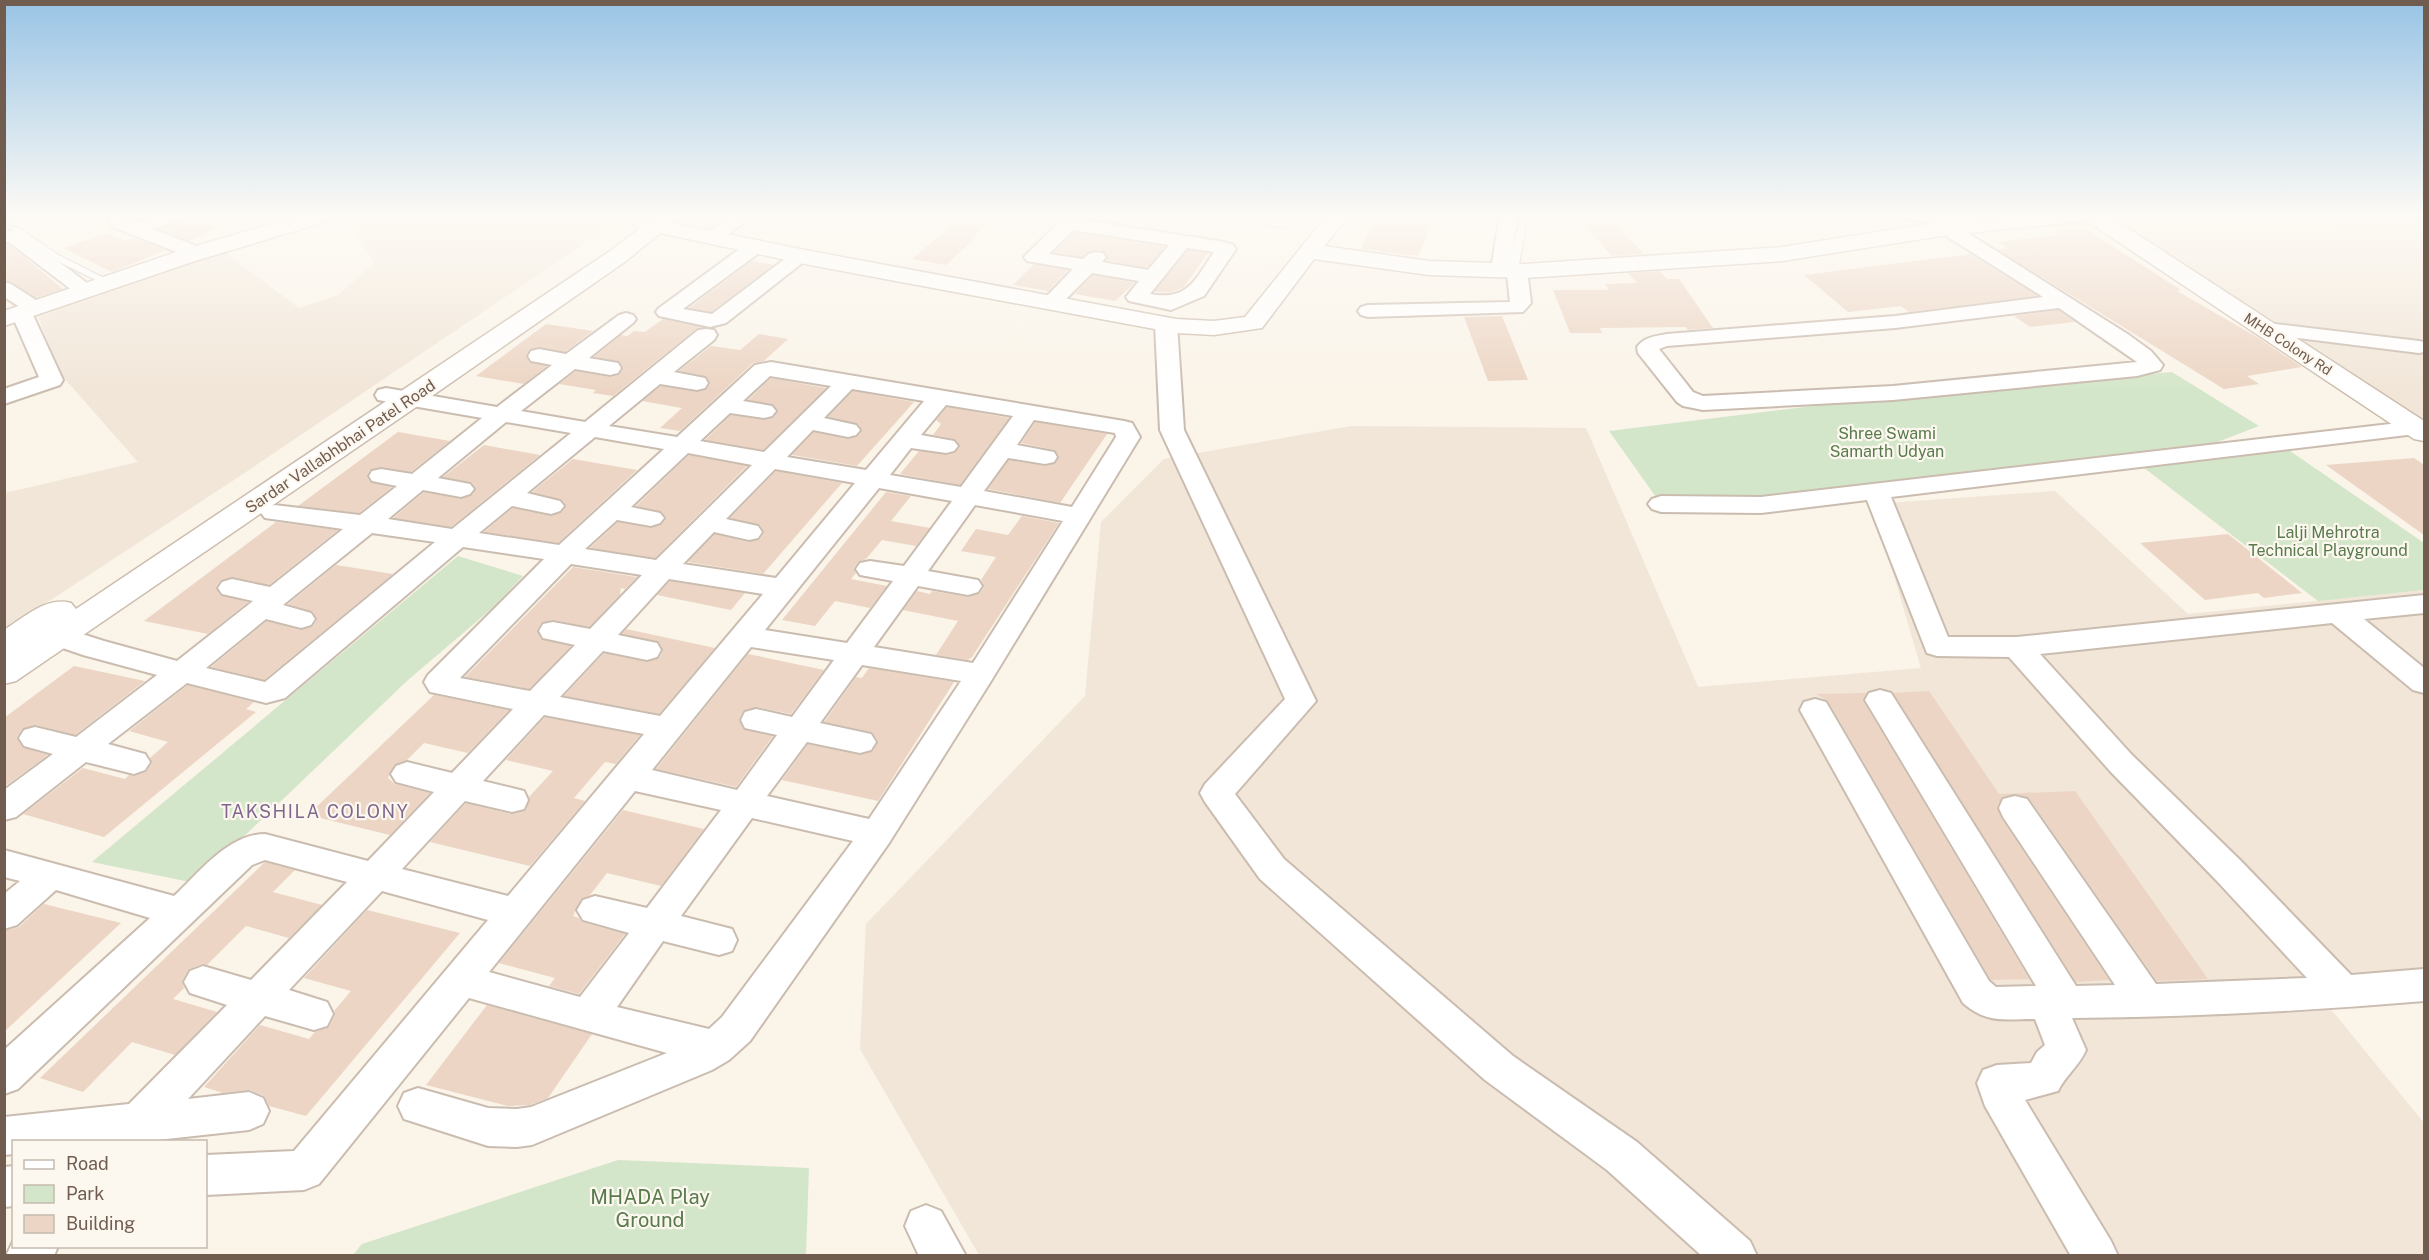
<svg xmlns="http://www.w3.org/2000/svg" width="2429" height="1260" font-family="'Public Sans',sans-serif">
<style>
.residential{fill:#f1e6d8}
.medical{fill:#f6dee0}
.green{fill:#d4e6c9}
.building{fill:#ecd5c4}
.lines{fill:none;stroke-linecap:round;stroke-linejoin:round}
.lane-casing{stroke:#cbbcb0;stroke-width:2}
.street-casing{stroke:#cbbcb0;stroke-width:4}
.secondary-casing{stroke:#cdbdae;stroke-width:3}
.lane{fill:#fff;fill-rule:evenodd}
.street{fill:#fff;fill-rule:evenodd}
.secondary{fill:#fff;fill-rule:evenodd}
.labels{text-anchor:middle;stroke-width:4.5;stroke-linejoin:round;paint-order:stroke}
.far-street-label{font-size:14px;fill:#715c50;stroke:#fdf8ef}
.park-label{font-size:16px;fill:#597a4d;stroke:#fdf8ef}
.street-label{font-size:16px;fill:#715c50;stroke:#fdf8ef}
.neighbourhood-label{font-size:18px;letter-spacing:1.5px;fill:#81678d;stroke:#fdf8ef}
.near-park-label{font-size:20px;fill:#597a4d;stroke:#fdf8ef}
</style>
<rect width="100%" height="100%" fill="#faf4e9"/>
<path class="residential" d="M367 214H628L243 474 5 630V493L138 462 58 371 38 317 224 252 299 308 338 295 375 263 347 221Z
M2327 214H2424V423L2127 226 2334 230Z
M1351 426 1586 428 1698 687 1921 668 1873 504 2055 491 2188 614 2424 590V974L2316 991 2424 1123V1255H979L860 1049 866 924 1085 696 1101 522 1164 459Z"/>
<path class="medical" d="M1219 214H1301L1291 225Z"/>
<path class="green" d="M2172 372 2259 426 2189 453 2280 444 2424 543V590L2318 601 2135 461 1800 496 1661 504 1609 431 1885 397Z
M458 556 523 576 496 605 408 680 195 883 92 862Z
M618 1160 809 1168 806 1255H353L362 1244Z"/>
<path class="building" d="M965 214H1001L970 240H973L946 265 912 259Z
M1378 214H1436L1418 256 1361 249Z
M1575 214H1606L1644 254 1612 256Z
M190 218 227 224 189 241 160 229Z
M2086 229 2181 290 2177 291 2257 337 2302 367 2247 376 2259 384 2224 389 1998 250 2007 248 1997 242 2059 235 2054 231Z
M1074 232 1165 247 1147 268 1106 260 1108 256 1100 250 1091 251 1082 257 1054 252Z
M107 233 125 241 134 238 166 250 112 272 63 248Z
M4 244H8L28 260 63 289 36 298 12 282 4 280Z
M1188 250 1208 253 1184 287 1173 292H1154Z
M1970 254 2037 296 1909 312 1901 306 1848 312 1804 275Z
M752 261 774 265 711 312 689 308Z
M1034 264 1068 270 1048 291 1013 285Z
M1660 271 1667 279H1679L1713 328 1688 330 1686 327 1600 328 1602 333H1570L1553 290H1609L1605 284 1637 283 1628 273Z
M1093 275 1135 283 1115 301 1075 294Z
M2058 310 2075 322 2030 327 2014 316Z
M1502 316 1528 380 1488 381 1464 317Z
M663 319 701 327 697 328 613 396 593 393 596 390 559 384 576 371 610 377 619 375 623 369 620 362 594 357 621 335 627 336 634 331 645 332Z
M546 324 593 331 565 352 539 347 529 350 526 355 529 362 547 366 524 384 476 376Z
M759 334 788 339 764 361 753 363 680 431 660 428 682 408 642 401 661 386 697 392 706 390 710 384 707 377 679 371 711 346 740 350Z
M771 378 826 388 763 450 705 440 731 415 764 420 774 417 778 411 774 405 748 400Z
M853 391 914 402 857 466 792 455 814 432 848 439 858 436 862 430 858 424 828 417Z
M947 407 1009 418 960 485 900 474 919 451 947 455 955 453 960 447 954 439 933 435 941 424 936 420Z
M1035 422 1107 434 1060 503 988 489 1009 460 1045 466 1056 463 1059 456 1054 450 1021 443Z
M398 432 450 441 411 472 381 467 370 470 367 475 370 482 392 487 359 513 298 506Z
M484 445 540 455 451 527 393 518 424 492 461 499 472 495 476 489 472 483 443 477Z
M689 455 747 466 655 558 590 548 618 522 651 528 662 524 666 518 662 512 636 506Z
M2414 458 2424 465V535L2326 465Z
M573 459 637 470 558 543 484 532 513 508 551 516 562 512 566 506 562 500 532 492Z
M776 471 842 483 763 574 688 562 715 534 748 542 760 539 764 533 760 525 730 518Z
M886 492 911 496 891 521 930 528 916 546 882 540 866 559 858 562 854 568 856 573 851 579 887 586 870 608 835 601 815 626 782 620Z
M1022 516 1059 523 972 657 968 660 936 655 958 621 903 610 917 591 930 594 932 591 968 597 980 593 984 587 981 580 996 557 961 551 976 529 1008 535Z
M276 522 338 530 269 585 232 577 220 581 216 587 220 595 248 602 208 634 144 621Z
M2228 534 2302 593 2264 598 2258 593 2205 600 2140 543Z
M336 565 393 574 264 680 211 667 267 621 300 630 313 626 317 620 313 612 288 604Z
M573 567 637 577 625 589 621 588 620 595 589 627 553 620 541 623 537 630 541 639 571 646 529 689 465 677Z
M670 581 745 593 731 610 657 595Z
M626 629 715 648 659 714 564 696 604 653 647 662 659 658 663 651 659 642 622 634Z
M748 654 824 670 791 714 756 707 743 711 739 719 743 729 773 736 736 787 656 769Z
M74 666 145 681 75 735 36 725 22 729 17 737 22 747 48 755 4 787V718Z
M869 668 954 682 878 801 782 780 808 744 860 755 873 751 878 741 871 732 824 722 856 677 862 678Z
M188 685 254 702 246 709 256 712 104 837 23 814 83 768 125 779 129 775 135 776 146 772 152 763 150 758 168 742 129 731Z
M1929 691 1999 794 2075 791 2208 979 2157 981 2029 798 2016 794 2002 797 1997 807 2001 818 2109 980 2076 982 1893 693Z
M1867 693 1863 701 2029 979 1991 980 1828 701 1816 694Z
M434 695 509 710 468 753 424 743 407 760 394 765 388 778 395 784 430 793 390 835 308 815Z
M545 717 640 735 616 764 605 762 574 798 585 801 530 866 430 842 466 803 511 814 526 810 529 797 553 771 506 760Z
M623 810 704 829 661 886 607 873 590 895 581 899 573 916 579 918 582 922 625 934 579 994 549 986 555 978 499 963Z
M265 862 295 870 273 892 322 905 289 938 246 926 207 965 202 964 188 970 182 981 184 988 173 999 217 1012 175 1055 132 1042 83 1092 40 1078Z
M44 904 121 923 4 1032V931L19 927Z
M367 910 460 933 306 1116 269 1106 264 1096 250 1090 223 1093 204 1087 260 1025 309 1039 315 1032 329 1027 335 1015 334 1011 351 991 304 978Z
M487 1005 592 1034 548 1098 530 1105 508 1106 426 1085Z"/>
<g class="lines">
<defs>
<path id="lane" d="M1218 214H1238L1289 225 1285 228Z
M1522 223 1526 226 1518 270 1513 273 1508 270 1518 226Z
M12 227H18L57 254 112 282 104 284 51 258 12 231Z"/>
<path id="street" d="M107 214H125L127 220 135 223 162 214H190L187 218 153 229 204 249 207 253 204 257H190L112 227Z
M734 214H755L720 241H706L704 237 706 233Z
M1505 214 1515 215 1517 219 1511 266 1524 267 1527 271 1531 303 1523 312 1368 317 1361 315 1358 311 1361 307 1368 305 1510 302 1507 274H1494L1491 270 1499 219Z
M1897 214H1958L1976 217 1978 221 1976 225H1955L2129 335 2151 351 2163 365 2160 370 2137 376 1893 400 1703 410 1683 406 1677 402 1638 353 1637 347C1644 337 1656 336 1667 334L1895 316 2043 297 1940 232 1938 228 1942 224 1900 218ZM2059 308 2137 362 1893 386 1703 396 1693 392 1659 349 1667 346 1895 328Z
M1072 218 1224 242 1233 245 1236 249 1204 296 1171 310 1129 301 1126 297 1139 281 1092 273 1058 307 1051 309 1044 307 1041 303 1044 299 1073 269 1027 261 1024 257 1060 221ZM1073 230 1169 245 1148 270 1102 262 1106 257 1103 253C1093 251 1089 253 1083 259L1049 254ZM1187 248 1214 252C1195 280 1188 301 1150 294Z
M4 230 21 233 91 286 94 290 91 294H77L9 242H4Z
M756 240 763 242 766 246 763 250 683 309 712 314 794 252H808L811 256 726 323 710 327 659 316 656 312 659 308 749 242Z
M4 282 11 284 42 304 45 308 42 312 32 313 63 380 60 385 4 404V389L39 377 11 313 14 309 20 307 4 297Z
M626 313 633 315 636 319 633 323 589 358 618 363 621 368 618 373 610 375 575 369 521 411 585 422 698 330 706 329 714 330 717 335 714 340 674 372 705 378 708 383 705 388 697 390 660 384 609 426 677 437 755 365 771 362 1124 421 1132 423 1140 437 991 681 889 843 750 1041 729 1060 712 1070 532 1145 517 1147 488 1146 404 1119 398 1106 404 1093 418 1088 488 1108 517 1109 531 1107 667 1053 469 998 319 1184 304 1190 206 1195V1155L294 1151 488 920 382 891 289 990 327 1002 333 1014 327 1026 314 1030 265 1016 188 1099 249 1092 263 1098 269 1111 263 1124 249 1130 139 1142H14V1154L4 1155V1117L129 1104 227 1005 190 993 184 982 190 971 203 966 251 980 347 882 265 860 252 865 18 1089 4 1094V1050L150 918 56 890 17 925 4 929V894L20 881 4 877V850L174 896C199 873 228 834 265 834L368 861 434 792 396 782 391 774 396 766 407 762 452 773 513 709 430 692 424 682 428 675 544 559 463 547 285 698 266 703 187 683 108 744 145 754 150 762 145 770 134 774 86 762 16 817 4 820V790L53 754 24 746 19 738 24 730 35 727 76 737 157 675 83 655 28 636 24 629 28 622 38 620 104 641 177 661 253 601 222 594 218 588 222 582 232 579 270 587 343 529 265 518 261 513 265 508 274 505 360 515 397 486 372 481 369 476 372 471 381 469 412 474 482 418 378 400 375 395 378 390 386 388 497 407 552 365 531 361 528 356 531 351 539 349 566 354 619 315ZM770 376 831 386 764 452 700 441 730 413 764 418 772 416 776 411 772 406 743 401ZM852 389 924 401 866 470 787 457 813 430 848 437 856 435 860 430 856 425 824 418ZM946 405 1013 416 961 487 890 475 911 448 946 453 954 451 958 446 954 441 921 435ZM1034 420 1115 433 1116 437 1072 507 984 491 1008 458 1045 464 1054 462 1057 457 1054 452 1017 445ZM506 422 571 433 452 529 388 519 423 490 461 497 470 494 474 489 470 484 438 478ZM595 437 664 449 559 545 479 533 512 506 551 514 560 511 564 506 560 501 527 493ZM688 453 752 465 656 560 585 549 617 520 651 526 660 523 664 518 660 513 631 507ZM775 469 855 483 776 578 683 564 714 532 749 540 758 538 762 532 758 526 726 519ZM879 488 952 501 904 566 870 561 860 563 856 569 860 575 893 581 847 643 765 630ZM975 505 1063 521 973 663 874 647 918 586 968 595 978 592 982 586 978 580 928 571ZM372 533 435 542 265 682 206 668 266 619 301 628 311 625 315 619 311 613 283 605ZM571 564 642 575 590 629 553 622 543 624 539 631 543 638 575 645 530 691 460 678ZM669 579 763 594 660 716 560 697 603 651 647 660 657 657 661 650 657 643 618 635ZM751 647 834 660 792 717 756 709 745 712 741 720 745 728 777 735 737 790 652 770ZM862 665 961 681 869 819 767 796 807 742 860 753 871 750 876 742 871 734 820 723ZM544 715 644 734 508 896 402 869 465 801 512 812 524 809 528 800 524 791 483 781ZM635 791 721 810 647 908 595 896 583 900 577 910 583 920 629 933 580 997 489 972ZM752 818 853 841 722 1017 709 1029 617 1007 663 941 719 955 732 951 737 940 732 929 681 916Z
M1166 318 1173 320 1177 324 1184 430 1316 701 1235 794 1284 859 1513 1056 1637 1142 1750 1241 1757 1256H1702L1607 1170 1485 1080 1260 879 1205 802 1200 793 1205 784 1285 699 1160 430 1155 324 1159 320Z
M2266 323 2419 341 2424 342V352L2419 353 2259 333 2255 329 2259 325Z
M2416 421 2424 423V433L1891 497 1948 637H2017L2424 595V613L2364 619 2424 668V693L2413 690 2332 623 2040 654 2132 755 2240 860 2351 975 2424 969V1001C2307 1011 2190 1017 2072 1018L2086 1050C2079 1066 2066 1075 2058 1091L2025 1100 2111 1241 2118 1256H2071L1985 1106 1977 1083 1983 1070 1997 1065 2031 1063 2037 1052 2045 1045 2035 1019C2005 1019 1987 1024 1963 1003L1800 710 1804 702 1815 699 1826 702 1989 981 1996 987 2036 986 1865 700 1869 693 1880 690 1891 693 2076 986 2115 985 2003 817 1999 808 2003 799 2015 796 2027 799 2156 984 2307 978 2216 880 2110 771 2009 657 1937 656 1927 653 1867 500 1761 513 1661 512 1652 509 1648 504 1652 499 1661 496 1761 497Z
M14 1166V1206L4 1207V1167Z
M926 1205 941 1211 966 1256H919L905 1226 911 1211Z
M14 1239V1246H58L54 1256H6Z"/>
<path id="secondary" d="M304 214H338L335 219 195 261 4 326V311L179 251Z
M657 214H682L673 223 810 251 1176 319 1214 321 1245 317 1328 214H1351L1324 246 1429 261 1525 264 1782 247 1947 221 2023 214H2106L2424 421V441L2414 439 2087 221 1947 235 1782 261 1525 278 1429 275 1314 259 1262 328 1214 335 1176 333 810 265 660 233 626 261 419 405 16 681 4 684V630C25 617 47 596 71 603L76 609 610 251 639 229 632 223 635 218 643 217 652 218Z"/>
</defs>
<use href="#lane" class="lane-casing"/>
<use href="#street" class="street-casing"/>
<use href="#secondary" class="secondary-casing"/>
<use href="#lane" class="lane"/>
<use href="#street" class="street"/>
<use href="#secondary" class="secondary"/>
</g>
<linearGradient id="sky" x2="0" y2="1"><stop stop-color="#98c4e5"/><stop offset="0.55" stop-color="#fdfaf5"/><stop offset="1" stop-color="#fdfaf5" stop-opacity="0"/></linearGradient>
<rect width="2429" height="391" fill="url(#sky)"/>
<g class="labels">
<g class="far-street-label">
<text transform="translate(2288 344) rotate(33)" y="5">MHB Colony Rd</text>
</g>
<g class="park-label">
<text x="1887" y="439">Shree Swami<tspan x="1887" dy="18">Samarth Udyan</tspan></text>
<text x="2328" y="538">Lalji Mehrotra<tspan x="2328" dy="18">Technical Playground</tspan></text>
</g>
<g class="street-label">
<text transform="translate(340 446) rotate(-34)" y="6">Sardar Vallabhbhai Patel Road</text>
</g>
<g class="neighbourhood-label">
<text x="315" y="818">TAKSHILA COLONY</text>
</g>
<g class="near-park-label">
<text x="650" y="1204">MHADA Play<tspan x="650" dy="23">Ground</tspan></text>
</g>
</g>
<rect width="2429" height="1260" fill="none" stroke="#715c50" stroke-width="12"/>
<rect x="12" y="1140" width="195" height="108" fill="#fdf8ef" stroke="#c5baaf" stroke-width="1.5"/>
<rect x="24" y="1160" width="30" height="9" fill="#ffffff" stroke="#c5baaf" stroke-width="1.5"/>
<text x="66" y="1170" font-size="18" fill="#715c50">Road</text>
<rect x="24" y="1185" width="30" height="18" fill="#d4e6c9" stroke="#c5baaf" stroke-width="1.5"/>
<text x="66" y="1200" font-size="18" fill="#715c50">Park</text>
<rect x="24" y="1215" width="30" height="18" fill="#ecd5c4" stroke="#c5baaf" stroke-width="1.5"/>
<text x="66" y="1230" font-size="18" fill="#715c50">Building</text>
</svg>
